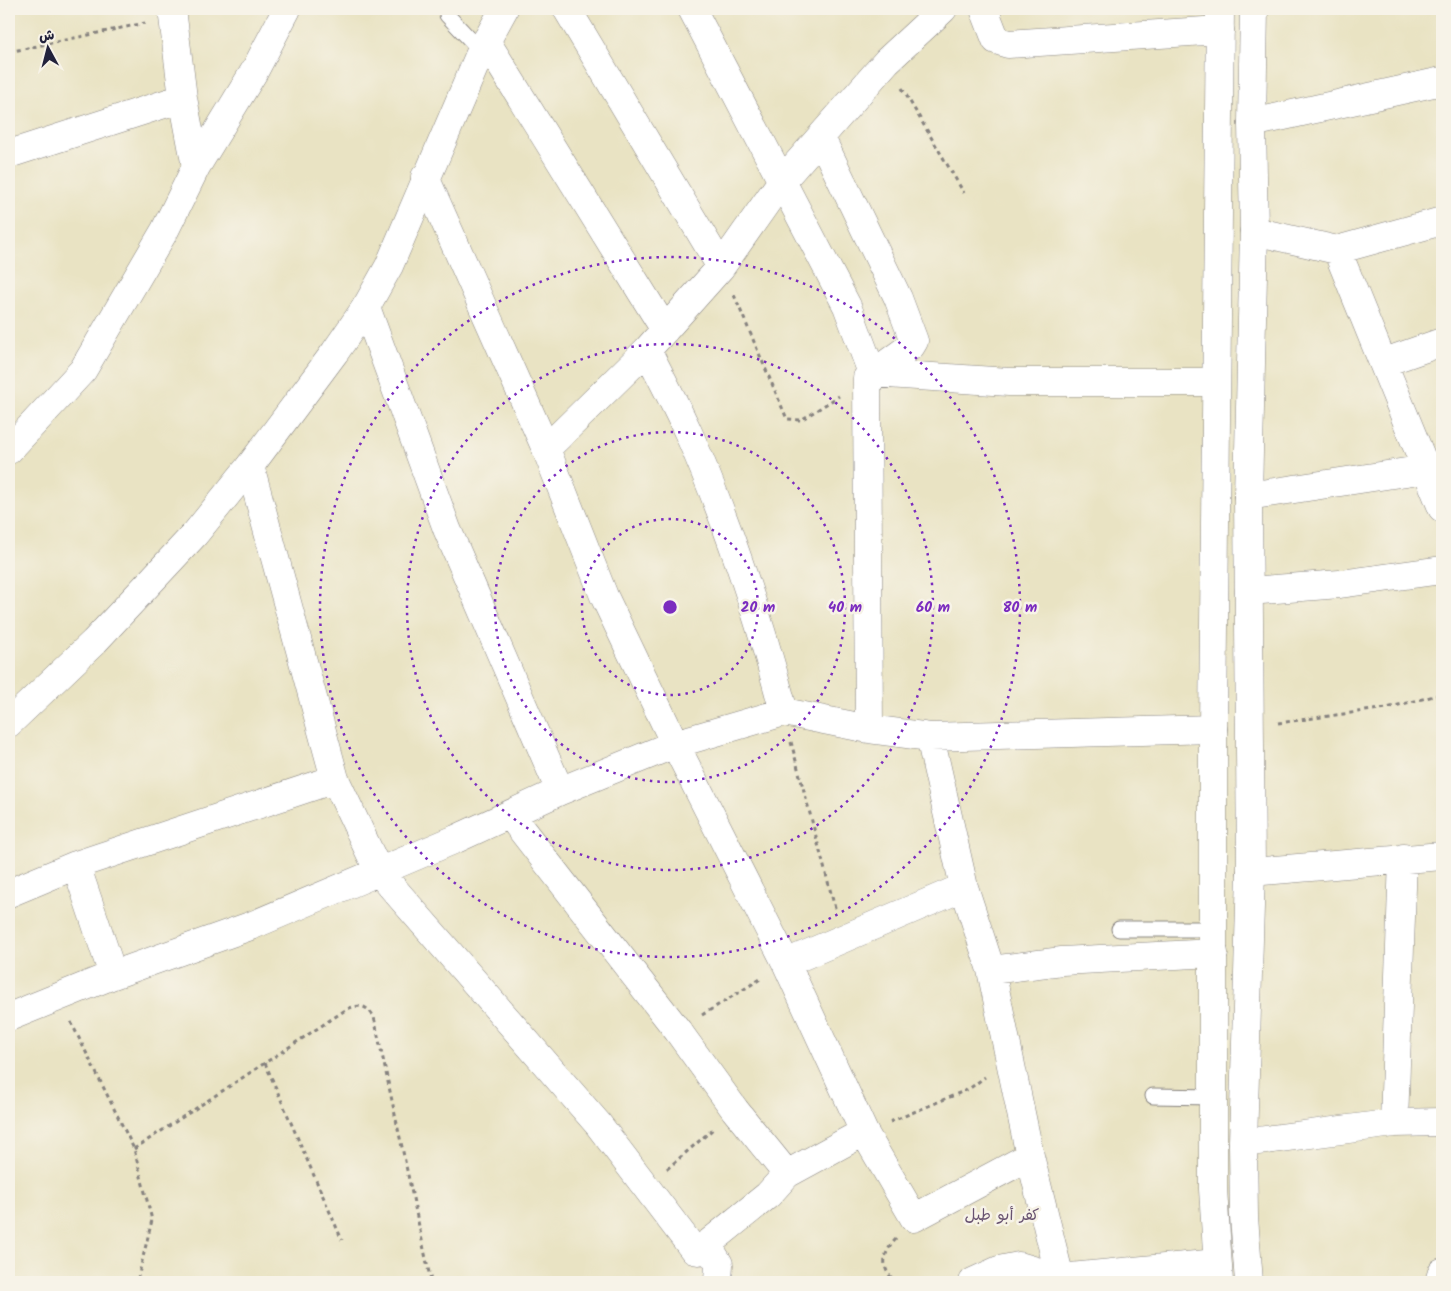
<svg xmlns="http://www.w3.org/2000/svg" width="1451" height="1291" font-family="Kalam,'Playpen Sans Arabic',sans-serif">
<style>
.lines{fill:none;stroke-linecap:round;stroke-linejoin:round}
.lane-casing{stroke:#86827f;stroke-width:17}
.street-casing{stroke:#86827f;stroke-width:29}
.secondary-casing{stroke:#86827f;stroke-width:29}
.primary-casing{stroke:#86827f;stroke-width:29}
.path{stroke:#86827f;stroke-width:3;stroke-dasharray:4 4;stroke-linecap:butt}
.lane{stroke:#fff;stroke-width:15}
.street{stroke:#fff;stroke-width:28}
.secondary{stroke:#fff;stroke-width:28}
.primary{stroke:#fff;stroke-width:28}
.ring{fill:none;stroke:#7b2cbf;stroke-width:2.5;stroke-dasharray:2.5 5}
.labels{text-anchor:middle;stroke-width:5;stroke-linejoin:round;paint-order:stroke}
.quarter-label{font-size:16px;fill:#685270;stroke:#f7f3e8}
.centre{fill:#7b2cbf;stroke:#f7f3e8;stroke-width:2.5}
.ring-label{font-size:15px;text-anchor:middle;font-weight:bold;fill:#7b2cbf;stroke:#f7f3e8;stroke-width:5;stroke-linejoin:round;paint-order:stroke}
</style>
<rect width="100%" height="100%" fill="#f7f3e8"/>
<filter id="ink" filterUnits="userSpaceOnUse"><feTurbulence type="fractalNoise" baseFrequency=".02" numOctaves="2"/><feDisplacementMap in="SourceGraphic" scale="10" xChannelSelector="R" yChannelSelector="G"/><feConvolveMatrix kernelMatrix="1 2 1 2 8 2 1 2 1" color-interpolation-filters="sRGB"/></filter>
<filter id="wash" filterUnits="userSpaceOnUse"><feTurbulence type="fractalNoise" baseFrequency=".0096" numOctaves="4" result="noise"/><feDisplacementMap in="SourceGraphic" scale="20" xChannelSelector="R" yChannelSelector="G"/><feGaussianBlur stdDeviation="1.12" result="paint"/><feColorMatrix in="noise" values="0 0 0 0 0 0 0 0 0 0 0 0 0 0 0 0 0 1.4 0 .05"/><feComposite in="paint" operator="in"/></filter>
<g filter="url(#wash)">
<rect width="100%" height="100%" fill="#e9e3c3"/>
</g>
<g filter="url(#ink)">
<g class="lines">
<defs>
<path id="lane" d="M447 15 481 51
M1119 929H1214
M1153 1096 1213 1097"/>
<path id="street" d="M172 9 183 98 196 167
M567 9 721 267
M692 9 847 306 872 373 1009 382H1215
M984 9 996 40 1008 44 1220 30
M486 41 665 330
M1252 123 1442 81
M821 138 898 298 914 341 911 346 867 378 869 729
M9 154 183 98
M425 177 546 449 604 596 675 744 786 963 864 1132 914 1218 1030 1156
M1254 231 1337 250 1442 221
M1337 250 1442 508
M366 307 447 529 560 791
M647 350C661 377 675 404 688 432 728 522 759 617 784 712
M1385 362 1442 342
M546 449 647 350 721 267 781 182 887 61 943 9
M9 450 83 370 165 230 196 167 255 70 287 9
M250 466 335 779 379 872 598 1124 694 1250 699 1251 768 1195 787 1174 864 1132
M1248 496 1426 469 1442 464
M1249 591 1340 584 1442 570
M930 737 964 887 991 970 1030 1156 1060 1278
M510 815 678 1031 735 1110 787 1174
M76 865 113 975
M1251 872 1442 856
M9 893 76 865 335 779
M786 963 964 887
M991 970 1062 961 1214 953
M9 1017 113 975 253 925 456 839 560 791 675 744 784 712 869 729 930 737 1213 729
M1394 1123 1403 858
M1243 1143 1394 1123 1442 1122
M707 1244 719 1264 718 1282
M973 1282 999 1270 1019 1266 1060 1278 1217 1263
M1439 1282 1442 1272"/>
<path id="secondary" d="M9 723 94 642 195 534 250 466 335 352 366 307 389 266 481 51 504 9"/>
<path id="primary" d="M1219 1282 1213 1189V729L1220 9
M1249 1282 1244 1217 1243 1143 1251 872 1248 496 1254 231 1252 123 1254 9"/>
</defs>
<use href="#lane" class="lane-casing"/>
<use href="#street" class="street-casing"/>
<use href="#secondary" class="secondary-casing"/>
<use href="#primary" class="primary-casing"/>
<path class="path" d="M9 52 145 23
M902 88 964 193
M734 295 787 419 801 420 839 396
M1278 723 1387 708 1442 694
M791 742 836 912
M702 1015 762 978
M71 1022 134 1149 152 1220 137 1282
M265 1063 342 1240
M890 1122 969 1089 985 1077
M134 1149 347 1009C359 1004 367 1005 374 1017L431 1282
M667 1169 713 1129
M896 1239C883 1253 879 1268 896 1282"/>
<use href="#lane" class="lane"/>
<use href="#street" class="street"/>
<use href="#secondary" class="secondary"/>
<use href="#primary" class="primary"/>
</g>
</g>
<g class="ring">
<circle cx="670" cy="607" r="88"/>
<circle cx="670" cy="607" r="175"/>
<circle cx="670" cy="607" r="263"/>
<circle cx="670" cy="607" r="350"/>
</g>
<g class="labels">
<g class="quarter-label">
<text x="1002" y="1220">كفر أبو طبل</text>
</g>
</g>
<circle cx="670" cy="607" r="8" class="centre"/>
<g class="ring-label">
<text x="758" y="612">20 m</text>
<text x="845" y="612">40 m</text>
<text x="933" y="612">60 m</text>
<text x="1020" y="612">80 m</text>
</g>
<rect width="1451" height="1291" fill="none" stroke="#f7f3e8" stroke-width="30"/>
<g transform="translate(48 48) rotate(353)" stroke="#f7f3e8" stroke-width="4" paint-order="stroke">
<path d="M0-4L9 19L0 12L-9 19Z" fill="#22223b"/>
<text y="-8" font-size="14" font-weight="bold" text-anchor="middle" fill="#22223b">ش</text>
</g>
</svg>
